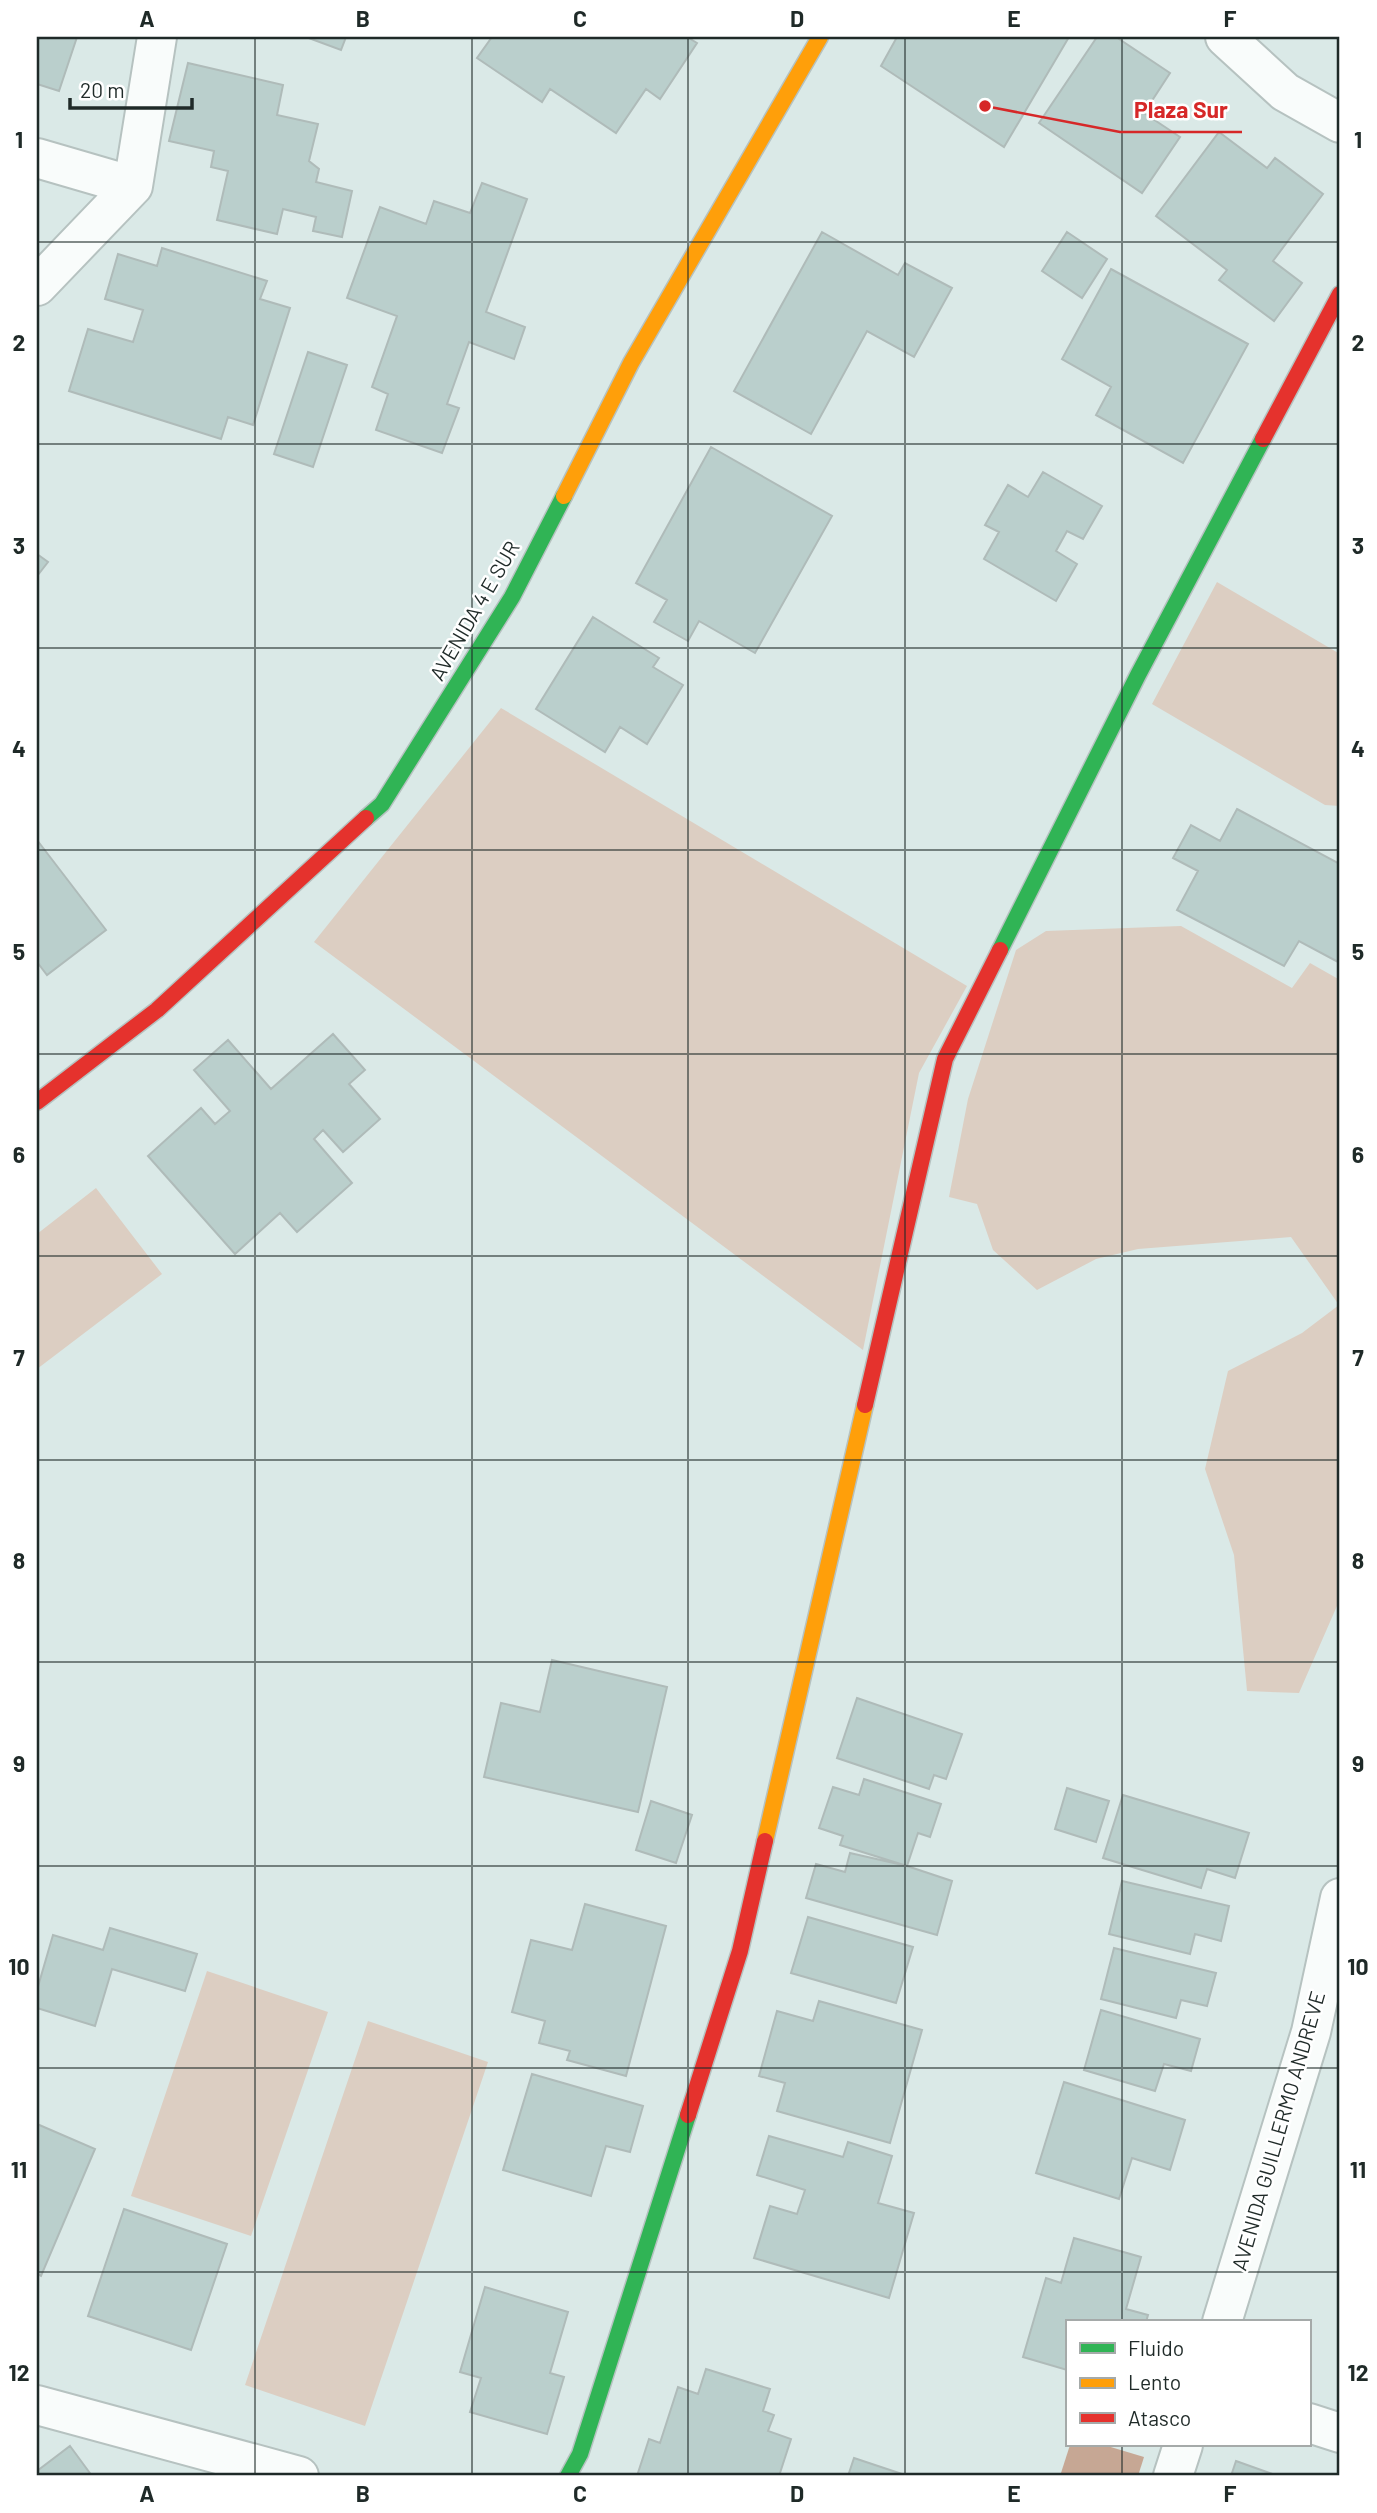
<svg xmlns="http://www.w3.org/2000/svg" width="1377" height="2513" font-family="Barlow,sans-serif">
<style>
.green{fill:#dccec2}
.water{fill:#c6a794}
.building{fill:#bacfcc;stroke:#afbbb9;stroke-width:2}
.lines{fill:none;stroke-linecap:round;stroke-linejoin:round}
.street-casing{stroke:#b6c2c0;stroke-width:42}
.fast-casing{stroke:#b6c2c0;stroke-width:19}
.slow-casing{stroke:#b6c2c0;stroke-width:19}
.jam-casing{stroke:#b6c2c0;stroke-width:19}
.street{stroke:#f9fcfb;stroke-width:38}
.fast{stroke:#30b455;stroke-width:16}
.slow{stroke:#ff9f0a;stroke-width:16}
.jam{stroke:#e5322d;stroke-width:16}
.grid{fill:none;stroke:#1f2a28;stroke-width:2;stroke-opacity:0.55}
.labels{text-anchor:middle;stroke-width:5;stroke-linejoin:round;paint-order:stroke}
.street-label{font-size:21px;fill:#1f2a28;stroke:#fff}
.leader{fill:none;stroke:#d62828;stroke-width:2.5}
.callout-dot{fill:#d62828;stroke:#fff;stroke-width:2.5}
.callout-label{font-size:23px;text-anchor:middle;font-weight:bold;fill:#d62828;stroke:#fff;stroke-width:5;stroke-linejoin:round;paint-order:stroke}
.neatline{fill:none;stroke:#1f2a28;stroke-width:2.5}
.grid-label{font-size:23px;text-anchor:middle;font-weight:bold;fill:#1f2a28}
</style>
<rect width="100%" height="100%" fill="#dae9e7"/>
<path class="green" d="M1217 582 1340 654V806L1325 805 1152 704Z
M501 708 967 986 919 1073 863 1350 314 942Z
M1181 926 1292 988 1310 963 1340 980V1599L1299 1693 1247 1691 1234 1555 1205 1469 1228 1371 1302 1333 1339 1305 1291 1237 1138 1249 1096 1259 1037 1290 993 1250 977 1204 949 1197 968 1099 1016 950 1046 931Z
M96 1188 162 1274 37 1369V1234Z
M207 1971 328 2012 251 2236 131 2196Z
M368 2021 488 2062 365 2426 245 2385Z"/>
<path class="water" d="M1070 2445H1104L1144 2457 1138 2476H1060Z"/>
<path class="building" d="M37 37H77L59 91 37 84Z
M306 37H346L341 50Z
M492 37H687L697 43 660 99 646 89 616 133 550 89 542 102 477 58Z
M897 37H1069L1004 147 881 66Z
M1097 37H1116L1170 73 1144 113 1180 137 1142 193 1039 123Z
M188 63 283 85 277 115 318 124 309 161 319 169 316 182 352 191 342 237 313 231 316 217 283 209 277 234 217 220 228 171 211 167 214 151 169 141Z
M1219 132 1267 168 1275 158 1323 194 1273 261 1302 283 1274 321 1219 280 1227 270 1156 216Z
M482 183 527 199 486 312 525 327 514 359 469 342 447 404 459 408 442 453 376 430 388 394 372 387 397 316 347 298 380 207 426 224 434 201 470 213Z
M822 232 898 275 905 263 952 288 914 357 867 331 811 434 734 391Z
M1067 232 1107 259 1082 298 1042 271Z
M162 248 267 281 260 299 290 308 253 425 228 417 221 439 69 391 88 329 133 342 143 310 105 299 118 254 157 266Z
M1111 269 1248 344 1183 463 1096 415 1111 387 1062 359Z
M308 352 347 365 313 467 274 454Z
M711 447 832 516 755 653 699 621 688 641 654 622 667 600 636 583Z
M1043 472 1102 506 1083 539 1067 531 1056 551 1077 564 1056 601 984 559 999 532 985 525 1008 485 1028 497Z
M37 554 48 562 37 576Z
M593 617 659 658 653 667 683 685 647 744 620 727 605 752 536 709Z
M1237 809 1340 864V963L1299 941 1284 966 1177 910 1198 871 1173 858 1191 825 1220 841Z
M37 840 106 930 47 975 37 962Z
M333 1034 365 1070 349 1084 380 1119 343 1152 323 1130 314 1139 352 1183 297 1232 280 1213 235 1254 148 1156 201 1108 215 1124 230 1111 194 1070 228 1040 271 1089Z
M552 1660 667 1687 638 1812 484 1777 501 1703 540 1712Z
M857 1698 962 1734 946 1779 934 1775 929 1789 837 1758Z
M864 1779 941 1804 930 1837 918 1833 907 1866 840 1845 843 1836 819 1828 833 1787 859 1795Z
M1067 1788 1109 1801 1096 1842 1055 1829Z
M1123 1795 1249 1833 1235 1878 1207 1869 1201 1888 1103 1858Z
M651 1801 692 1815 676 1863 636 1850Z
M850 1853 907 1866 952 1881 937 1935 806 1898 816 1864 845 1872Z
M1122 1881 1229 1906 1221 1941 1195 1934 1190 1954 1109 1934Z
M585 1904 666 1926 626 2076 567 2060 570 2051 539 2043 545 2021 512 2012 531 1940 572 1950Z
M808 1917 913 1947 896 2003 791 1973Z
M110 1928 197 1954 185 1991 112 1969 95 2026 37 2008V1990L53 1935 103 1950Z
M1114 1948 1216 1973 1207 2006 1181 2000 1176 2018 1101 1999Z
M819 2001 922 2030 890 2143 777 2111 785 2083 759 2076 777 2011 813 2021Z
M1101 2010 1200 2039 1191 2071 1164 2064 1155 2091 1084 2070Z
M532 2074 643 2106 630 2152 606 2146 591 2196 503 2170Z
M1064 2082 1185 2120 1170 2170 1132 2158 1119 2199 1036 2173Z
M37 2124 95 2149 41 2276 37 2274Z
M769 2136 843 2157 848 2142 892 2156 878 2203 914 2213 889 2298 754 2258 770 2206 797 2214 805 2190 757 2175Z
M124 2209 227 2244 191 2350 88 2316Z
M1074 2238 1141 2257 1126 2309 1148 2315 1146 2322H1067V2370L1023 2357 1046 2278 1061 2283Z
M485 2287 568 2312 550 2373 564 2377 547 2434 470 2412 481 2378 460 2372Z
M706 2369 770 2389 763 2411 774 2415 768 2431 791 2439 779 2476H637L649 2439 660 2443 678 2387 698 2394Z
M70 2446 92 2476H37V2471Z
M854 2458 908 2476H848Z
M1236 2461 1278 2476H1231Z"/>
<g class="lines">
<defs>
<path id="street" d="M1225 37 1285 92 1340 123
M37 158 133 186
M37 286 133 186 157 37
M1222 2322 1311 2032 1340 1898
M37 2405 299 2476
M1309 2423 1340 2433
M1173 2476 1183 2445"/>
<path id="fast" d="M366 818 382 804 512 597 564 496
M1000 950 1138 675 1263 439
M568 2476 580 2454 688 2115"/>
<path id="slow" d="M564 496 631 363 820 37
M765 1841 865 1405"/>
<path id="jam" d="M1263 439 1340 294
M37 1102 157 1010 366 818
M865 1405 945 1059 1000 950
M688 2115 740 1951 765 1841"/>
</defs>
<use href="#street" class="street-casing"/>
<use href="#fast" class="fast-casing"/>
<use href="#slow" class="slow-casing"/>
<use href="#jam" class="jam-casing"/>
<use href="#street" class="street"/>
<use href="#fast" class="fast"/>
<use href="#slow" class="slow"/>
<use href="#jam" class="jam"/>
</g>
<path class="grid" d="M255 37V2476M472 37V2476M688 37V2476M905 37V2476M1122 37V2322M37 242H1340M37 444H1340M37 648H1340M37 850H1340M37 1054H1340M37 1256H1340M37 1460H1340M37 1662H1340M37 1866H1340M37 2068H1340M37 2272H1340M1122 2445V2476"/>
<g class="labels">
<g class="street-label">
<text transform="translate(475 611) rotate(-60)" y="7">AVENIDA 4 E SUR</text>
<text transform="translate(1279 2131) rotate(-74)" y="7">AVENIDA GUILLERMO ANDREVE</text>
</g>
</g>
<path class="leader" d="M985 106L1120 132H1242"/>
<circle class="callout-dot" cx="985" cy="106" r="7"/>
<g class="callout-label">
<text x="1181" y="118">Plaza Sur</text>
</g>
<rect width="1377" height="2513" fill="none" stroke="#ffffff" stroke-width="77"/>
<rect x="1066" y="2320" width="245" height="126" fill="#ffffff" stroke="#a5aaa9" stroke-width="2"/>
<rect x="1080" y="2343" width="35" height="10" fill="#30b455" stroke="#a5aaa9" stroke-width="2"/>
<text x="1128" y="2356" font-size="21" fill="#1f2a28">Fluido</text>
<rect x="1080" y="2378" width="35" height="10" fill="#ff9f0a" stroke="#a5aaa9" stroke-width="2"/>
<text x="1128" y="2390" font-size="21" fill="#1f2a28">Lento</text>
<rect x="1080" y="2413" width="35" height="10" fill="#e5322d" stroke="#a5aaa9" stroke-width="2"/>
<text x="1128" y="2426" font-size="21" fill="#1f2a28">Atasco</text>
<path d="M70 98v10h122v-10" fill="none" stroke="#1f2a28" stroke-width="3.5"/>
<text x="80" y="98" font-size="21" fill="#1f2a28" stroke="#ffffff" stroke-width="5" paint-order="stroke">20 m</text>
<rect x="38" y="38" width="1300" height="2436" class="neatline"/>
<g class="grid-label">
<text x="147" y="27">A</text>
<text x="363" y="27">B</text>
<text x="580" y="27">C</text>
<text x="797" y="27">D</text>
<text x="1014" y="27">E</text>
<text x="1230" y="27">F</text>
<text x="19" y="148">1</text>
<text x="1358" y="148">1</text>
<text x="19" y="351">2</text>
<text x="1358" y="351">2</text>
<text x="19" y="554">3</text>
<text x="1358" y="554">3</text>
<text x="19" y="757">4</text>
<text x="1358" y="757">4</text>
<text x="19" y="960">5</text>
<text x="1358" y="960">5</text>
<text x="19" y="1163">6</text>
<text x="1358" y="1163">6</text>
<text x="19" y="1366">7</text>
<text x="1358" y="1366">7</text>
<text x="19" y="1569">8</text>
<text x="1358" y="1569">8</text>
<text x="19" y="1772">9</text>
<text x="1358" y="1772">9</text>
<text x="19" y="1975">10</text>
<text x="1358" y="1975">10</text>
<text x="19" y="2178">11</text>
<text x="1358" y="2178">11</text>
<text x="19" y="2381">12</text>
<text x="1358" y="2381">12</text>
<text x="147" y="2502">A</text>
<text x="363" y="2502">B</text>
<text x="580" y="2502">C</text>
<text x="797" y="2502">D</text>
<text x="1014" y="2502">E</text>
<text x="1230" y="2502">F</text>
</g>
</svg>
